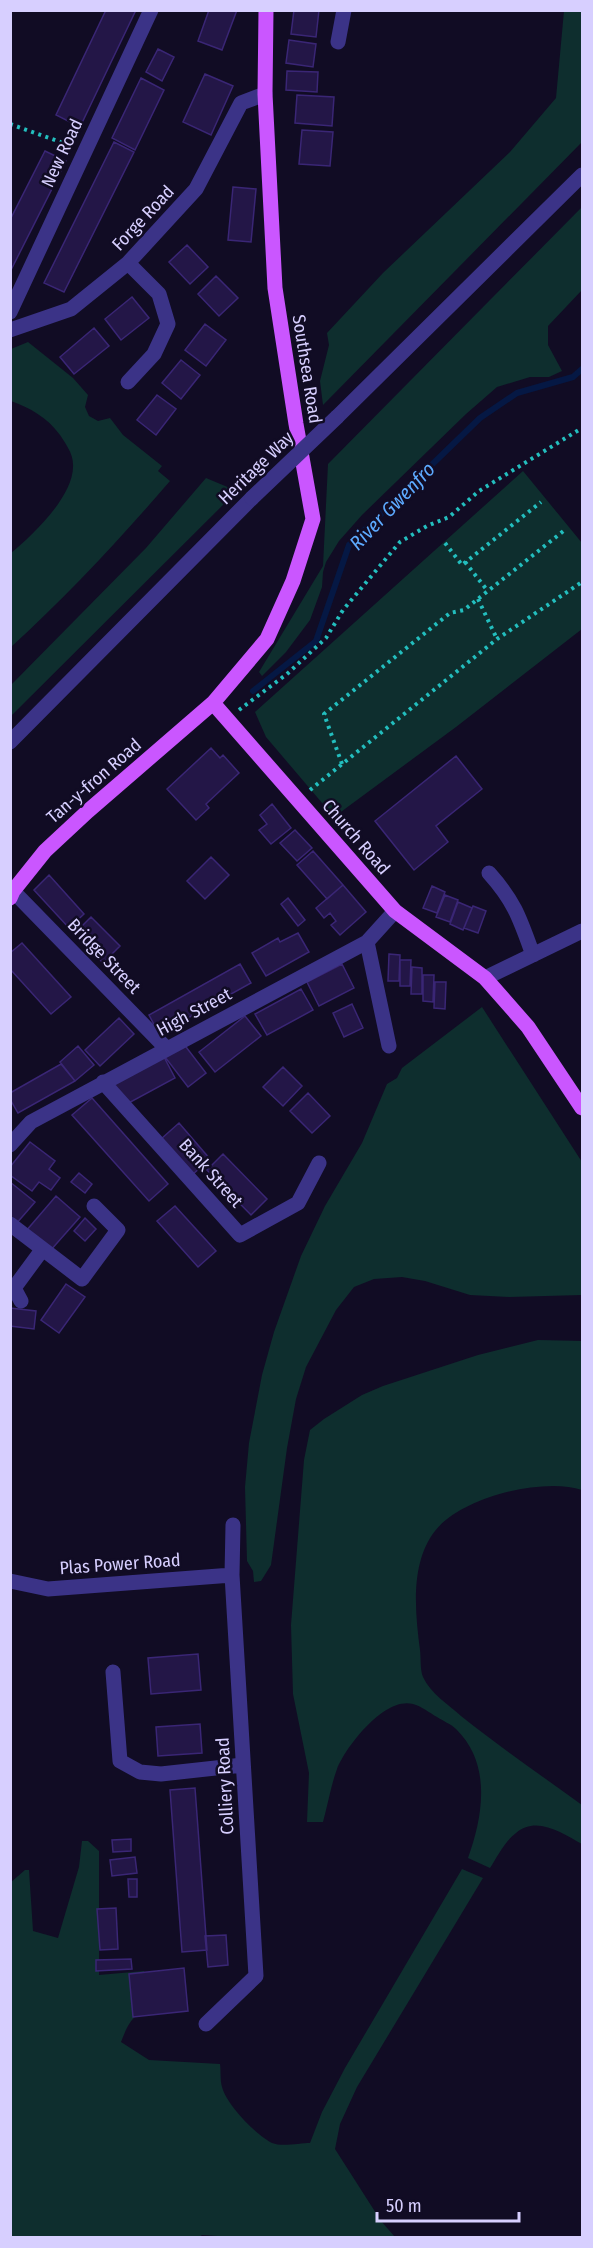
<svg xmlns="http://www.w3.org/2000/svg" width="593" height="2248" font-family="'Fira Sans Condensed',sans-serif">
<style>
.green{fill:#0e2e2e}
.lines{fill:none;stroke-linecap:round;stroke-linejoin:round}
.stream{stroke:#051844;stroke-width:6}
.building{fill:#231647;stroke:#3a2675;stroke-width:1.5}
.path{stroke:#23bebe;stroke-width:4;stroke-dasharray:3 4.5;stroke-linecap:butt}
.minor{stroke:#3b3387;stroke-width:15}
.major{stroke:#ca56ff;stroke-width:15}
.minor-bridge{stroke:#3b3387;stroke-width:15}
.labels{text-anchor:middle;stroke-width:5;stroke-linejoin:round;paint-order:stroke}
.street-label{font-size:18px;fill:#d7cfff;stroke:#110c24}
.water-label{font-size:20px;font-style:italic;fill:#5daaff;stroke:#110c24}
</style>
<rect width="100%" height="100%" fill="#110c24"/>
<path class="green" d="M564 11H582V142L323 405 320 381 329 345 327 333 383 273 510 152 556 98Z
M582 207V290L548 326V345L562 371 549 377H530L497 387 466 414 362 515 339 541 326 562 323 572 322 587 310 620 286 652 262 676 259 672 323 566 328 464Z
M28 342 73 378 88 395 85 407 89 416 98 421 110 418 123 435 162 466 158 471 170 481C120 539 68 595 11 647V553C33 535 75 495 73 464 73 453 65 443 60 435 47 417 30 408 11 401V349Z
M523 471 582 543V629L456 727 334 817 266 737 255 712Z
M206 478 237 491 11 716V685L146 548Z
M482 1007 582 1162V1295L509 1297 470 1295 425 1281 402 1277 374 1279 354 1287 336 1310 306 1367 296 1399 287 1448 271 1565 261 1581 254 1582 253 1571 247 1561 245 1487 249 1443 262 1375 274 1332 301 1256 325 1206 362 1143 387 1084 397 1078 402 1068Z
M538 1340 582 1341V1490C543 1477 461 1497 435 1531 410 1563 415 1612 420 1650 421 1658 420 1670 423 1677 430 1693 449 1705 461 1716 500 1747 542 1776 582 1805V1844C563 1834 537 1815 516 1833 505 1841 497 1857 490 1868L468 1858C483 1816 492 1764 456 1729 451 1724 443 1721 437 1717 430 1713 421 1706 413 1704 385 1696 346 1746 337 1769 331 1785 328 1804 323 1822H307L309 1773 293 1694 291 1625 304 1460 310 1430 324 1419 362 1395 383 1386 478 1355Z
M82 1841H88L99 1851V1975L144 1971 147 2012C131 2013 126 2030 121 2042L149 2060 220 2064C221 2071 220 2080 222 2087 226 2104 257 2136 272 2143 282 2147 300 2143 310 2143L322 2112 345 2068 462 1869 483 1878 357 2087 340 2124 335 2149 381 2221 395 2237 248 2238 202 2235 198 2238 11 2237 10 1883 25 1870H29L33 1931 58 1938 79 1867Z"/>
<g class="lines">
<path class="stream" d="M253 691 316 641 349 545 480 418 517 393 573 377 582 369"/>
</g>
<path class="building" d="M106 10H136L80 127 56 115Z
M209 10H237L222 50 198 41Z
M294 10H319L316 37 291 34Z
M289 40 316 44 313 67 286 63Z
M158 49 174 57 162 81 146 72Z
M287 71 318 72 317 92 286 90Z
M205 74 233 86 211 135 183 122Z
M141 78 164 90 135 150 112 138Z
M297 95 334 97 332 126 295 123Z
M302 130 333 132 330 166 299 164Z
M114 142 134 152 64 292 44 283Z
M45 151 66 161 10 272V220Z
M233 187 256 189 251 242 228 240Z
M187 245 208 267 190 284 169 262Z
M216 276 238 298 219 316 198 294Z
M132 297 149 318 121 340 105 319Z
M205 324 226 340 206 366 185 350Z
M94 328 109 346 74 374 60 357Z
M181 360 200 375 181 399 162 383Z
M157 395 176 409 156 435 137 420Z
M211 748 220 758 223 755 239 773 206 804 209 808 196 820 167 789Z
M456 756 482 789 436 826 448 842 414 870 375 821Z
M272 804 291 828 271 844 259 830 267 824 260 815Z
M295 830 312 848 297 861 280 843Z
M313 851 343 885 327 899 297 865Z
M211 857 229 875 205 899 187 881Z
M49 875 84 914 69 928 34 890Z
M343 885 366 912 340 935 331 925 336 921 330 913 324 918 316 908Z
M432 886 445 892 437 913 423 908Z
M445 895 458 900 450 922 436 917Z
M288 898 305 920 298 926 281 904Z
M458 902 472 908 463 930 450 924Z
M473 906 486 911 478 933 464 928Z
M91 917 120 946 103 963 75 933Z
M298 933 309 952 266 976 252 953 278 938 280 942Z
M22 943 71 997 51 1014 10 969V953Z
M389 954 400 955 399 981H388Z
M400 960H411L410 986H400Z
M240 964 251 983 159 1034 149 1015Z
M342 964 354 988 319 1006 307 982Z
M412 967 422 968V994H411Z
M423 975H434L433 1002 423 1001Z
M435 982H446L445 1009 434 1008Z
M301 989 313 1010 267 1035 255 1014Z
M352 1004 363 1028 344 1037 333 1013Z
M245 1016 261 1036 215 1072 199 1052Z
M119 1018 134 1034 100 1066 85 1050Z
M183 1043 206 1073 188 1087 165 1057Z
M78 1046 94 1065 75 1081 60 1062Z
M164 1057 175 1078 125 1105 114 1084Z
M61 1064 75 1081 18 1113 10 1099V1093Z
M283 1067 302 1086 283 1106 263 1087Z
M308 1093 330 1116 312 1133 290 1111Z
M92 1098 168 1184 149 1201 72 1115Z
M179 1123 210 1159 192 1175 161 1139Z
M30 1142 55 1161 49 1169 60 1178 51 1190 39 1182 32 1191 10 1175V1167Z
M223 1154 267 1199 251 1215 207 1170Z
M79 1173 92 1184 85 1193 71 1182Z
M10 1182 35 1202 16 1224 10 1219Z
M56 1196 80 1217 50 1251 26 1231Z
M175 1206 216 1251 198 1267 157 1221Z
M85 1218 96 1229 85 1241 74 1231Z
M66 1284 85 1297 59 1333 41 1320Z
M10 1308 36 1311 34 1329 10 1326Z
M198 1654 201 1690 151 1694 148 1658Z
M200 1724 202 1753 158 1756 156 1727Z
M195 1788 207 1950 182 1952 170 1790Z
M131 1839V1851L113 1852 112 1840Z
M135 1857 137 1873 112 1876 110 1860Z
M128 1879H137V1897H129Z
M116 1908 118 1949 100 1950 97 1909Z
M226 1935 228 1965 208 1967 205 1936Z
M131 1959 132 1969 96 1971V1960Z
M184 1968 188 2011 133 2017 129 1974Z"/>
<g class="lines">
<path class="path" d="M10 124 72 146
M445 543 462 565 541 502
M465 562 487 590
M478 599 497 639
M239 710 287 674 326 638 343 610 400 542 427 526 449 517 479 491 582 428
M342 764 324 714 450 613 464 610 566 529
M310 790 497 639 582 582"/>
<path class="minor" d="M338 42 344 10
M128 263 159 294 168 324 154 354 128 382
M10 312 151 10
M10 330 71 309 128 263 196 189 241 103 265 94
M337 417 582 175
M10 742 252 498
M489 873C515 902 520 919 533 955
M13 891 167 1049
M367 942 389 1046
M485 978 582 931
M103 1082 240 1235 298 1203 319 1163
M10 1145 31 1122 367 942 395 911
M10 1224 82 1279 118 1230 94 1206
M21 1301 14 1288 42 1250
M10 1581 48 1589 232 1575
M113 1672 120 1761 140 1772 161 1774 243 1765
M206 2024 256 1976 232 1575 233 1525"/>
<path class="major" d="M213 703 395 911 485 978 528 1027 582 1108
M10 898 13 891 45 851 88 811 213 703 267 639 293 581 313 519 296 424 275 288 265 94 266 10"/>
<path class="minor-bridge" d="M252 498 337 417"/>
</g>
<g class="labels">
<g class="street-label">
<text transform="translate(62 153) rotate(-65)" y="6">New Road</text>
<text transform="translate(143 218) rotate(-47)" y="6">Forge Road</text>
<text transform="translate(307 369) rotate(81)" y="6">Southsea Road</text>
<text transform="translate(256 468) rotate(-44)" y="6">Heritage Way</text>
<text transform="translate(94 781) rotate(-41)" y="6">Tan-y-fron Road</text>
<text transform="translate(356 837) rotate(49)" y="6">Church Road</text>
<text transform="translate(104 956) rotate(46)" y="6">Bridge Street</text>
<text transform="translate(194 1012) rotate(-28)" y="6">High Street</text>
<text transform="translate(211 1173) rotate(48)" y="6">Bank Street</text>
<text transform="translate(120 1564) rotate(-4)" y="6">Plas Power Road</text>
<text transform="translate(225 1786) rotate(-93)" y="6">Colliery Road</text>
</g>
<g class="water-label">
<text transform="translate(392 506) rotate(-46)" y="7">River Gwenfro</text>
</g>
</g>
<rect width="593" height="2248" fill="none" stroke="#d7cfff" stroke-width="24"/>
<path d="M377 2212v9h142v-9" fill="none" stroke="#d7cfff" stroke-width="3"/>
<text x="386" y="2212" font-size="18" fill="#d7cfff" stroke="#110c24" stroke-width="4.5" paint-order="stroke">50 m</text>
</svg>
